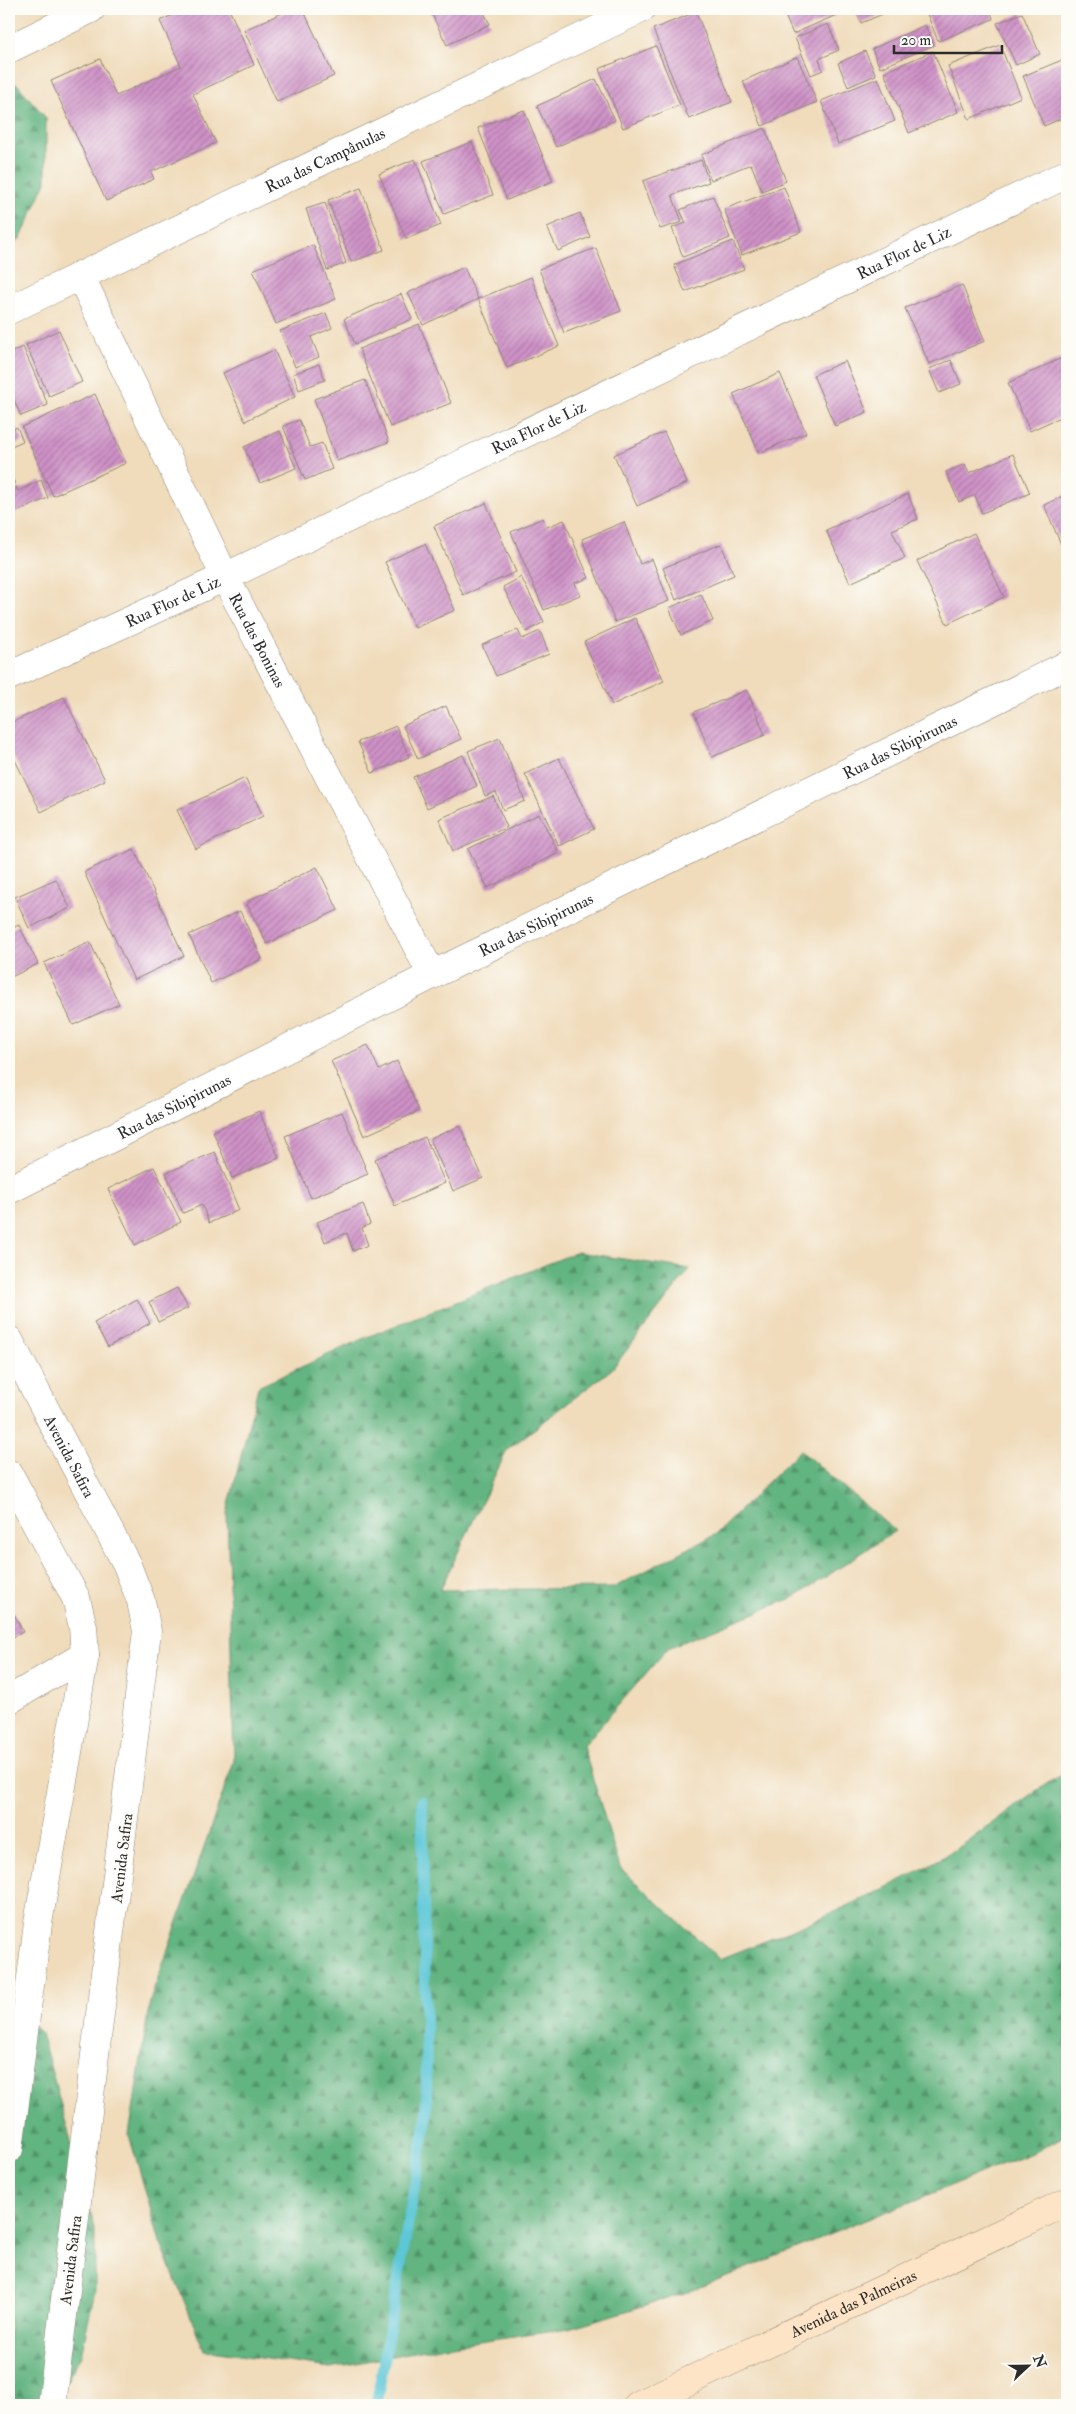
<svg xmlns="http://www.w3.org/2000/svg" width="1076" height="2414" font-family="'IM FELL Double Pica',serif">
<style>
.forest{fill:url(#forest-firs);stroke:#467056}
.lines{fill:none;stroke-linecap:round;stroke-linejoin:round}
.stream{stroke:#5dc7d8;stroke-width:11}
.building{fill:url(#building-hatch)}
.street-casing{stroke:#8e8473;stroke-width:29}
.secondary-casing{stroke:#8e8473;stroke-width:29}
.street{stroke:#fff;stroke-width:28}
.secondary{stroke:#fee4c6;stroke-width:28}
.labels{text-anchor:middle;stroke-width:4;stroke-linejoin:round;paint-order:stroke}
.street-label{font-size:16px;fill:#2b2b2b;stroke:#fdfcf7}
</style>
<defs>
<pattern id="forest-firs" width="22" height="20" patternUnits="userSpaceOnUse" patternTransform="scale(1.25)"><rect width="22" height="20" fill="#62b480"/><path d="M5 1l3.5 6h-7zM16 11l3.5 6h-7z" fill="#519369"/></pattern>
<pattern id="building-hatch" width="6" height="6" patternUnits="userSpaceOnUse" patternTransform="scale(1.25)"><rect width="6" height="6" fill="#cf92c7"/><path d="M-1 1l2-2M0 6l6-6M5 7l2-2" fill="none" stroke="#a877a2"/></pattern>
</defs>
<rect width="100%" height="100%" fill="#fdfcf7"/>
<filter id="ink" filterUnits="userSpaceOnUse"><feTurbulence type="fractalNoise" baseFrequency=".02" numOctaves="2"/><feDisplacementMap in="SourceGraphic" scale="10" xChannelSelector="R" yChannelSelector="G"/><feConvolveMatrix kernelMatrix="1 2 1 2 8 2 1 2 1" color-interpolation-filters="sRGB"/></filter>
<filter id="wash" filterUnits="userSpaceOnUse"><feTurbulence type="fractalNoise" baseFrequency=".0096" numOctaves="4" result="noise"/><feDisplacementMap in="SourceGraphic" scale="20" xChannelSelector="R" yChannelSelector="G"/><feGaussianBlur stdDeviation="1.12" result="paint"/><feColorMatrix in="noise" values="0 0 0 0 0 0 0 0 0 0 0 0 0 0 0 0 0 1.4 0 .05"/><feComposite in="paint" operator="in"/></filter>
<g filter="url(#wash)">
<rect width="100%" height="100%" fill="#f0dcbb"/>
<path class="forest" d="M17 84 46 118V182L21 238 9 246V88Z
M577 1252 690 1269 612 1369 507 1450 440 1590 613 1588 716 1534 800 1450 895 1531 797 1596 668 1648 583 1746 620 1868 720 1959C796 1929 873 1898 945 1856 987 1831 1023 1795 1067 1772V2134L1039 2150 680 2295 569 2328 445 2346 330 2368 204 2350 160 2242 129 2135 150 2001 234 1761 227 1513 258 1387 362 1339Z
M9 1999 41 2033 95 2228V2290L81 2355 54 2405H9Z"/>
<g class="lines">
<path class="stream" d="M376 2405 427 2115 422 1801"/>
</g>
<g id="blocks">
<path class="building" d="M185 9H229L254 65 193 94 216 143 151 172 154 179 106 201 51 81 100 59 116 96 181 66 160 21Z
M291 9H303L334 76 277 102 244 30Z
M429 9H482L490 24 447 45Z
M782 9H850L793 34Z
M855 9H895L861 23Z
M925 9H990L993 19 938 41Z
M696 12 732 102 689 119 653 29Z
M1022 13 1040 54 1016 65 997 23Z
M828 24 839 50 819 59 823 70 811 75 795 38Z
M925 25 934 45 880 68 872 49Z
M1000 45 1021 97 969 119 948 66Z
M656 46 680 105 623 128 599 69Z
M865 51 876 75 848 87 838 63Z
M933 51 958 112 909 133 884 72Z
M797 57 817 102 762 126 743 81Z
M1067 58V116L1044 126 1023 76Z
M878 78 895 121 838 144 821 101Z
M596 79 615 120 556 147 537 106Z
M524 110 553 181 507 200 478 128Z
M765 128 786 181 762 191 751 164 711 180 701 155Z
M472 142 493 195 444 214 423 161Z
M415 159 441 225 406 239 379 174Z
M701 160 709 182 672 195 682 222 660 229 643 181Z
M784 187 801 232 742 255 724 209Z
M361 188 384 250 351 262 328 200Z
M713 196 730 238 683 257 672 228 686 223 680 210Z
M325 203 346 263 327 270 306 209Z
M580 213 590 237 558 251 547 227Z
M733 241 744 269 685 292 674 265Z
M313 245 336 299 276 324 253 270Z
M596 248 621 311 564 333 539 269Z
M464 267 478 299 423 325 408 293Z
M531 277 559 346 507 368 478 299Z
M962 285 985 341 929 364 905 308Z
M401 294 412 319 355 344 344 319Z
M326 313 332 328 311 337 319 357 295 367 280 331Z
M419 324 451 403 390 427 359 349Z
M59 330 82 382 49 396 26 345Z
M23 347 48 405 21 416 9 389V353Z
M274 350 295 397 245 421 223 373Z
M1064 357 1067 363V414L1030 431 1008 383Z
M951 360 961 384 939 393 929 369Z
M845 361 867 412 835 426 813 375Z
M319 364 325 380 299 390 293 374Z
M780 373 806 433 759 453 733 394Z
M365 380 389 442 337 461 314 399Z
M95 394 126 463 53 496 22 427Z
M299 420 310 447 322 443 332 469 305 480 283 426Z
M17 427 23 441 9 447V431Z
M280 431 296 468 260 483 244 447Z
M664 432 687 483 637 506 614 455Z
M1013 454 1030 493 982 513 975 495 959 502 946 472 965 464 969 473Z
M9 470 18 491 41 480 48 498 12 514 9 507Z
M908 494 918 519 892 530 905 558 850 583 826 530Z
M1067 494V558L1044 505Z
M486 503 516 572 463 595 434 526Z
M543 518 547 527 564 520 589 578 575 583 580 595 544 610 511 532Z
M624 522 640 564 652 559 669 601 615 622 582 539Z
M974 533 1004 597 947 624 917 561Z
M425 544 455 610 415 628 385 562Z
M721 544 734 575 676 600 663 568Z
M521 577 544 622 526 632 503 587Z
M701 594 713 621 681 635 669 608Z
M635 618 664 681 612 705 584 642Z
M518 630 522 639 540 631 549 654 496 676 482 645Z
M747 690 765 735 712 757 694 712Z
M64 697 105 780 41 812 9 748V724Z
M446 706 461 739 418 759 403 726Z
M396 726 409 757 372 773 358 742Z
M500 738 525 801 503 810 496 792 485 796 468 751Z
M463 755 477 786 427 808 413 777Z
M559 758 594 829 559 846 525 774Z
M245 778 263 816 196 849 177 810Z
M493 796 507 827 453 851 439 819Z
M539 814 559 853 488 888 468 849Z
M134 849 184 956 134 980 84 872Z
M317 867 338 910 267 944 246 902Z
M56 879 70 908 29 928 15 897Z
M240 911 262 959 211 983 189 935Z
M19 925 38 964 9 978V930Z
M90 942 119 1004 73 1025 44 963Z
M368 1045 379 1070 397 1061 419 1111 364 1136 331 1061Z
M259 1111 279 1158 232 1178 213 1131Z
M342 1112 368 1174 311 1198 285 1136Z
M460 1126 483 1178 453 1191 430 1139Z
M425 1137 445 1183 395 1206 375 1159Z
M215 1152 239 1210 209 1223 202 1205 183 1213 166 1173Z
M154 1167 181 1222 135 1245 108 1189Z
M363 1204 370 1224 362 1228 368 1245 353 1251 347 1233 325 1242 317 1222Z
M177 1288 188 1308 158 1322 149 1302Z
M137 1299 150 1323 108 1347 94 1323Z
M9 1604 23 1632 9 1639Z"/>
</g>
</g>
<g filter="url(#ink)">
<use href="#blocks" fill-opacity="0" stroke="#8e8473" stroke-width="1"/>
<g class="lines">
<defs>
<g id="street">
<path d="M9 49 91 9"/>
<path id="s1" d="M80 275 225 577 432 975"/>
<path id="s2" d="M9 310 641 9"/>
<path id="s3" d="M9 676 225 577 1067 174"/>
<path id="s4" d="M9 1190 432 975 1067 665"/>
<path id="s5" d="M9 1340 127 1565 141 1601 147 1631 52 2405"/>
<path d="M9 1474 76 1598 83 1627 85 1655 38 1923 9 2149"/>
<path d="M9 1700 85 1655"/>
</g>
<g id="secondary">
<path id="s6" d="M638 2405 1067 2202"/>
</g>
</defs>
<use href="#street" class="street-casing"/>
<use href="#secondary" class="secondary-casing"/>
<use href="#street" class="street"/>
<use href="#secondary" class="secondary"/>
</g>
</g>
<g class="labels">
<g class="street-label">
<text dy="6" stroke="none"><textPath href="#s2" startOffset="350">Rua das Campânulas</textPath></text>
<text dy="6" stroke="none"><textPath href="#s3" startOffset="990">Rua Flor de Liz</textPath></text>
<text dy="6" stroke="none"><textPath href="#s3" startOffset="585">Rua Flor de Liz</textPath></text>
<text dy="6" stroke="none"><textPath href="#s3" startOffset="180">Rua Flor de Liz</textPath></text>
<text dy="6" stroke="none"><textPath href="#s1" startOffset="406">Rua das Boninas</textPath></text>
<text dy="6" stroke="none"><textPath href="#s4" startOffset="995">Rua das Sibipirunas</textPath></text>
<text dy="6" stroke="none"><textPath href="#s4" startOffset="590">Rua das Sibipirunas</textPath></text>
<text dy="6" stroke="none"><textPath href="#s4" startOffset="185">Rua das Sibipirunas</textPath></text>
<text dy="6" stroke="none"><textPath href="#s5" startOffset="131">Avenida Safira</textPath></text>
<text transform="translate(121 1858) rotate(-83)" y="6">Avenida Safira</text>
<text transform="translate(70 2260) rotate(-83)" y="6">Avenida Safira</text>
<text dy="6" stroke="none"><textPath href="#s6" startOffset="238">Avenida das Palmeiras</textPath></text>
</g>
</g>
<rect width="1076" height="2414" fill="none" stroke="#fdfcf7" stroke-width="30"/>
<g transform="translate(1028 2366) rotate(68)" stroke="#fdfcf7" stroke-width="4" paint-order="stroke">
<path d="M0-4L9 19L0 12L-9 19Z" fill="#2b2b2b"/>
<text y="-8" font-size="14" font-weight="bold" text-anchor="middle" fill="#2b2b2b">N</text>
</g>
<path d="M894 45v8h108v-8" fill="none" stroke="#2b2b2b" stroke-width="2.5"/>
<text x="901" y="45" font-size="15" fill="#2b2b2b" stroke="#fdfcf7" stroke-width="4" paint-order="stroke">20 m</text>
</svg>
